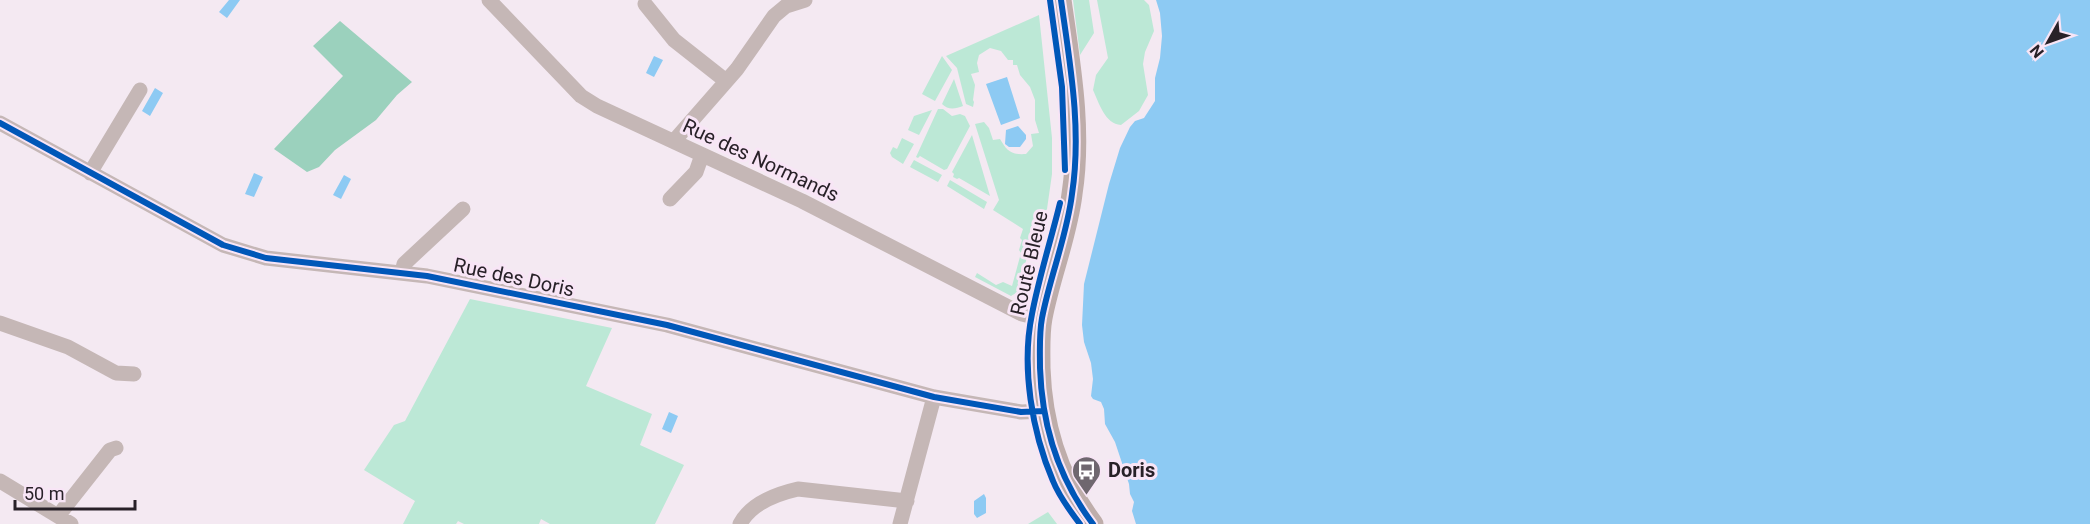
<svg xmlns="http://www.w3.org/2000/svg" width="2090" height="524" font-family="Roboto,sans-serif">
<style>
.green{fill:#bce8d6}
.forest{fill:#9bd1bd}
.water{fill:#8dcaf3}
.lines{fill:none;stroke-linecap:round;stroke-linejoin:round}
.street{stroke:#c5b7b6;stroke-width:15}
.secondary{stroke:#beadaa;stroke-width:21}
.cycleway-casing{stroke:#f8e5f6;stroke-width:10}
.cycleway{stroke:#0057b8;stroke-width:6}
.labels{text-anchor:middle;stroke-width:6;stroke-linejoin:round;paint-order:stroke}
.street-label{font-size:20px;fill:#282128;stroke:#f8e5f6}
.poi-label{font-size:20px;font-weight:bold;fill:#282128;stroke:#f8e5f6;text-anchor:start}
</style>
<rect width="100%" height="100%" fill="#f4e9f2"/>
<path class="green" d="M1073 0H1089L1094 33 1080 55Z
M1097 0H1144L1149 5 1154 31 1145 52 1143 64 1148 95 1139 111 1121 125C1105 124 1099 103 1093 90L1096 75 1108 58Z
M1039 15 1052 138V174L1047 209 1032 235 1019 291 1011 296 975 277 977 273 996 285 1003 282 1012 286 1021 253 1019 250 1022 240 1020 238 1023 229 993 210 999 200 975 124 984 122 989 128 993 140 1000 139C1007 151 1011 155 1026 154L1033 146 1031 134 1039 133 1035 120V100L1030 87 1020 75 1017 65H1013V60H1008L1001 51 990 48 979 55 977 63 979 72 971 74 975 85 973 100 974 102 973 107 966 104 957 68 946 56Z
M942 56 952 70 935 101 922 94Z
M954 79 963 106C955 109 948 110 942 104Z
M938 109H943L952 116 960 114 965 116 970 126 947 169 944 170 920 156 918 158 916 157Z
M932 110 919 135 908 130 914 116Z
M972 135 990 196 959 178 957 179 953 177 954 174 952 172Z
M902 138 914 144 903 164 892 157 890 153 893 147 897 149Z
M914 160 942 175 938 182 910 167Z
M950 180 987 202 984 209 947 186Z
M470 299 612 328 586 386 652 414 640 445 684 465 655 524H550L541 519 539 524H464L458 521 456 524H403L415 501 364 470 394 425 405 421Z
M1048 512 1057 524H1028Z"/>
<path class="forest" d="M340 21 412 82 397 95 376 120 335 150 319 167 307 172 274 149 343 76 313 46Z"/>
<path class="water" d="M229 0H240L227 18 219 12Z
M1156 0H2090V524H1136L1132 511 1134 502 1130 494 1129 484 1115 442 1105 424 1104 409 1101 402 1093 399 1091 396 1093 379 1091 363 1084 342 1082 325 1084 284 1109 184 1120 148 1130 127 1135 121 1144 118 1155 101V78L1160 58 1162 36 1160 13Z
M654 56 663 60 654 77 646 73Z
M1007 77 1020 118 1001 125 986 84Z
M155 88 163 93 150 116 142 111Z
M1018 126 1026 135V139L1020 147H1009L1005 144 1006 130Z
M254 173 263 177 254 197 245 194Z
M344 175 351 179 341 199 333 195Z
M669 412 678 416 671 433 662 429Z
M984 494 986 498V513L977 518 974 514V501Z"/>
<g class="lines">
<path class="street" d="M489 0 581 96 597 106 802 201 1022 314 1042 319
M645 4 674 40 726 81
M0 123 223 245 266 258 427 276 667 325 934 397 1021 412 1044 411
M674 141 737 69 774 16 786 6 805 0
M90 173 140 90
M670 199 696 172 702 155
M402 272 404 264 463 209
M0 323 68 347 116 373 134 374
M0 481 71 524
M58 516 110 450 116 448
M740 524C751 503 776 494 798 489L907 501
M900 524 934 397"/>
<path class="secondary" d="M1061 0C1070 64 1082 129 1072 194 1067 236 1050 276 1042 318 1039 334 1040 351 1040 368 1042 426 1058 478 1093 524"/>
<defs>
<path id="cycleway" d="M1050 0 1062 87 1065 170
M1061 0C1070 64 1082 129 1072 194 1067 236 1050 276 1042 318 1039 334 1040 351 1040 368 1042 426 1058 478 1093 524
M0 123 223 245 266 258 427 276 667 325 934 397 1021 412 1044 411
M1060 203C1051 240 1039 277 1032 314 1021 367 1032 432 1053 481 1059 496 1070 511 1080 524"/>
</defs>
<use href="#cycleway" class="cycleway-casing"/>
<use href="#cycleway" class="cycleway"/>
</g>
<defs>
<symbol id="bus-pin" viewBox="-11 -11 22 30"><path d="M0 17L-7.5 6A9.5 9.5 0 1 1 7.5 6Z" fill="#6f676f" stroke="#f8e5f6"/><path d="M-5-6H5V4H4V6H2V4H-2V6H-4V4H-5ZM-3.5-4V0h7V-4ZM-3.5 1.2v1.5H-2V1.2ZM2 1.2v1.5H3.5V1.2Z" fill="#fff"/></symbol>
</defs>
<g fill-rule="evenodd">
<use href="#bus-pin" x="1070" y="454" width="33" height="45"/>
</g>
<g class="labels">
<g class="street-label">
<text transform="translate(761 160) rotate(25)" y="7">Rue des Normands</text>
<text transform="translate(1029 263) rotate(-77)" y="7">Route Bleue</text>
<text transform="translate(514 277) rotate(12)" y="7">Rue des Doris</text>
</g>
<g class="poi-label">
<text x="1108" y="477">Doris</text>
</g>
</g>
<g transform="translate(2048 42) rotate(230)" stroke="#f8e5f6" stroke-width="4.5" paint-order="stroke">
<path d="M0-4.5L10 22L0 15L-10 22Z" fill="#282128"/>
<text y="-9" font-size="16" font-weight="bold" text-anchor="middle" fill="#282128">N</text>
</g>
<path d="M15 500v9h120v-9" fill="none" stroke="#282128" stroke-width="3"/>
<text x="24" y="500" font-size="18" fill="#282128" stroke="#f8e5f6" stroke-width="4.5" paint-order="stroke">50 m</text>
</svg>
